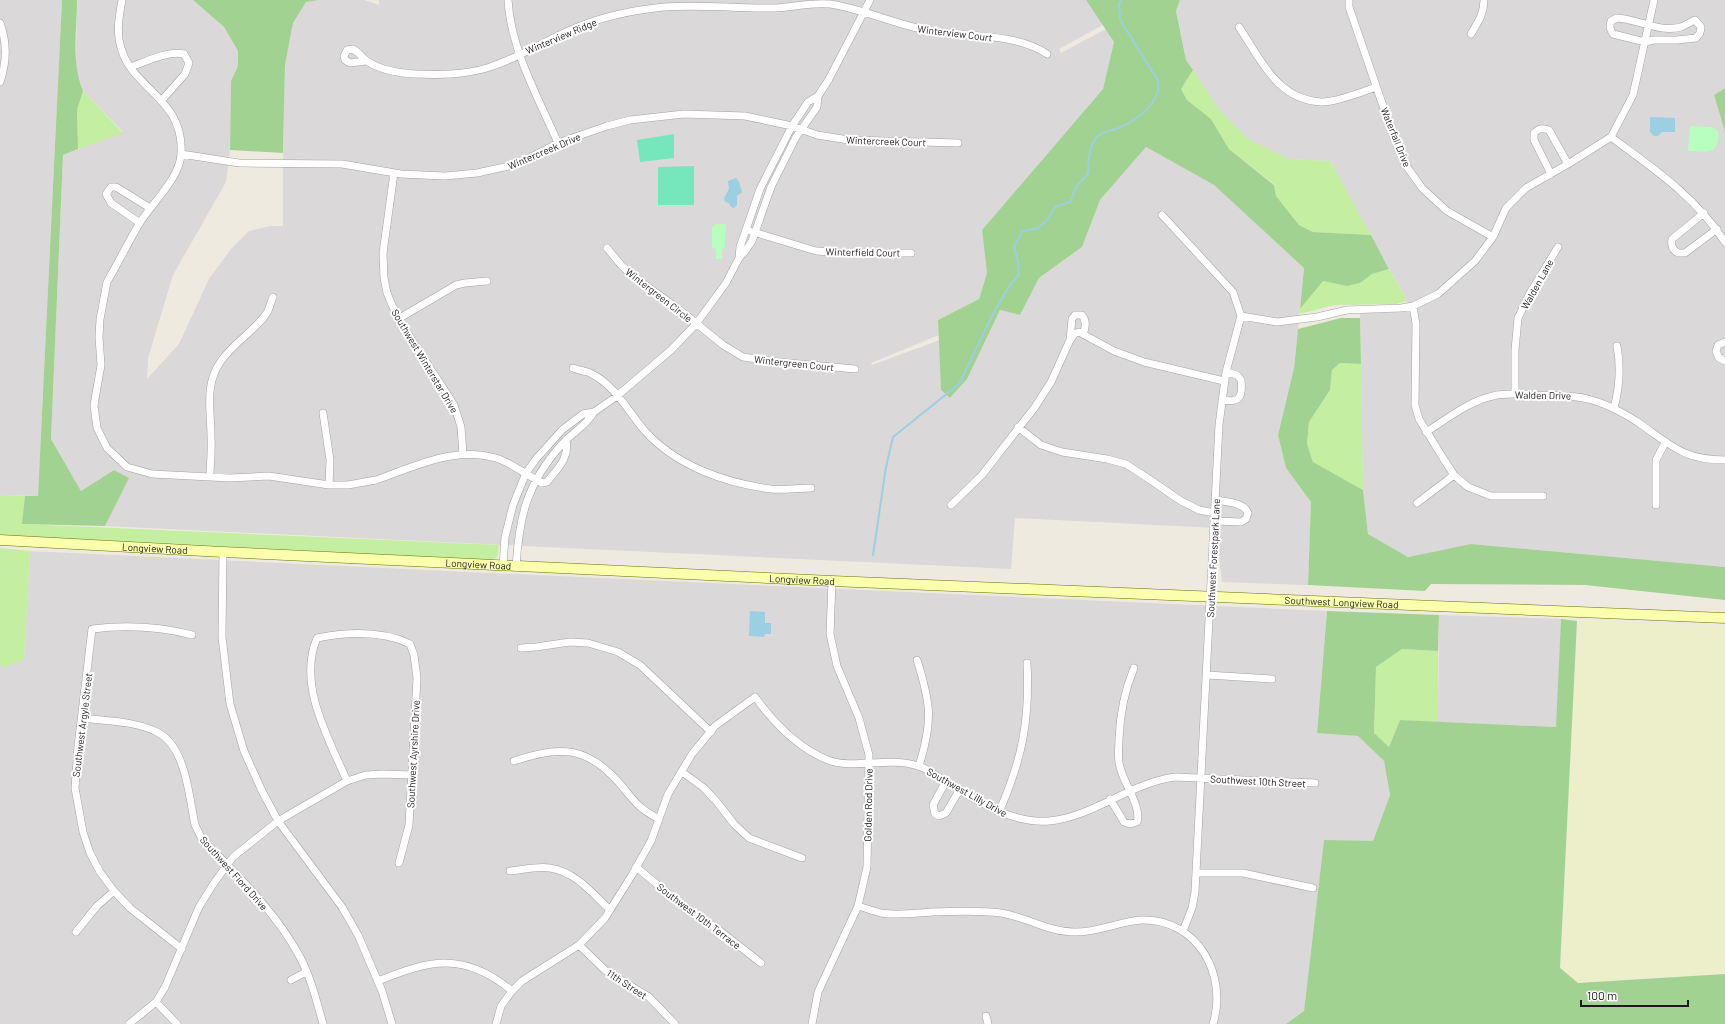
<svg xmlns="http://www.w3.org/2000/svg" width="1725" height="1024" font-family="Barlow,sans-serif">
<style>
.residential{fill:#dad8d8}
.farmland{fill:#ecefc9}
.grass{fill:#c4eea0}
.forest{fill:#a2d291}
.park{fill:#b7febf}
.pitch{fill:#76e6bd}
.water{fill:#9ccfe1}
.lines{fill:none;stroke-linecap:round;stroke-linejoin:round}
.stream{stroke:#9ccfe1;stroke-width:2}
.street-casing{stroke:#a3a3a3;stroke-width:8}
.secondary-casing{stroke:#657500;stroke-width:11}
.street{stroke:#fff;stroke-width:7}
.secondary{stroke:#f9ffad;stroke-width:10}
.labels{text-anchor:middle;stroke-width:4;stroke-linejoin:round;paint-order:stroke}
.street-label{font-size:10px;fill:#1c1c1c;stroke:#fff}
</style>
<rect width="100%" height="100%" fill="#eeeae0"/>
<path class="residential" d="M0 0H62L38 496 0 495Z
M77 0H193L224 27 238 51V66L231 81 230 150 226 182 173 275 148 358 147 379 179 344 209 279 231 249 249 231 271 226H283V170L285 65 293 23 306 2 319 0H364L379 5V0H1086L1103 25 1059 49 1061 53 1106 29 1114 42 1103 89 982 230 987 273 979 299 938 320 939 335 871 363 872 365 940 340 941 390 950 398 967 379 1000 310 1020 315 1039 278 1082 247 1100 200 1146 147 1214 185 1304 268 1294 368 1278 435 1286 468 1311 502 1308 585 1222 582 1216 528 1015 518 1011 569 105 526 128 478 114 470 81 491 51 439 63 155 123 132 83 91 77 78 76 64Z
M1180 0H1725V88L1714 95 1725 132V567L1471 544 1408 557 1368 534 1363 490 1360 313 1406 312 1407 301 1330 161 1289 159 1248 139 1219 110 1186 60 1176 11Z
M30 551 467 572 1327 611 1317 732 1358 736 1384 761 1390 795 1373 841H1324L1304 1011 1286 1024H0V664L3 668 24 659Z
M1439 615 1561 619 1557 727 1438 722Z"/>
<path class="farmland" d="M1577 621 1725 626V974L1578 983 1560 968Z"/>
<path class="grass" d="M1193 70 1219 110 1248 139 1289 159 1330 161 1371 235 1313 232 1299 225 1276 196 1274 184 1229 149 1211 119 1187 100 1181 89Z
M83 91 123 133 78 149 77 110Z
M1389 269 1407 301 1396 304 1334 305 1300 314V309L1323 281 1347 286 1360 283 1372 274Z
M1340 363 1361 364 1363 490 1313 462 1307 444 1309 422 1330 390 1332 370Z
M0 495 25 496 23 524 499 545 498 555 496 558 488 560 0 535Z
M0 548 30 551 24 659 3 668 0 664Z
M1402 649 1438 651V722L1400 720 1389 747 1374 734 1376 667Z"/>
<path class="forest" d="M62 0H77C77 30 71 63 83 91L77 110 78 149 63 155 51 439 81 491 114 470 129 478 105 526 22 524 25 496H38Z
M193 0H319L306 2 293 23 285 65 283 153 230 150 231 81 238 66V51L224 27Z
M1086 0H1180L1176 11 1186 60 1193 70 1181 89 1187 100 1211 119 1229 149 1274 185 1276 196 1299 225 1313 232 1371 235 1389 269 1372 274 1360 283 1347 286 1323 281 1300 309 1304 268 1214 185 1146 147 1100 200 1082 247 1039 278 1020 315 1000 310 967 379 950 398 941 390 938 320 979 299 987 273 982 230 1103 89 1114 42Z
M1725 88V132L1714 95Z
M1341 318H1360L1361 364 1340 363 1332 370 1330 390 1309 422 1307 444 1313 462 1363 490 1368 534 1408 557 1471 544 1725 567V600L1585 585 1431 584 1425 591 1308 585 1311 502 1286 468 1278 435 1294 368 1298 329Z
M1327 611 1439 615 1438 651 1402 649 1376 667 1374 733 1389 747 1400 720 1556 727 1561 619 1577 621 1560 968 1578 983 1725 974V1024H1286L1304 1011 1324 840 1373 841 1390 795 1384 761 1358 736 1317 733Z"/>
<path class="park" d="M1690 126 1712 127 1718 131C1721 155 1706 152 1688 151Z
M716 224H726L725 247 722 250V259H716V249L712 248V227Z"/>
<path class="pitch" d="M674 134V158L640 162 637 140Z
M694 166V205H658V167Z"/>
<path class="water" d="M1650 117 1675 118V132H1662L1658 136H1654L1650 132Z
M736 178 739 182 742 192 737 196V205L734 208 731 207 729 203 725 202 724 198 729 189 728 181Z
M750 611 765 612V623H771V634H765L764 637 749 636Z"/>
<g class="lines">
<path class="stream" d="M873 555 886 467 893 437 959 384 994 312 1010 285 1019 275 1018 261 1014 248 1022 231 1036 229 1048 219 1055 207 1070 202 1077 185 1088 174C1089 163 1088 147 1096 138 1102 131 1113 131 1121 127 1137 120 1165 99 1157 79L1120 20 1119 4 1121 0"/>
<defs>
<path id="street" d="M122 0C119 17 116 32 121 48 132 89 185 99 181 154 180 178 152 203 139 224 128 243 118 263 107 282L100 319 99 337 101 365 94 405 97 428 107 448 127 467 152 474 230 478 269 476 329 485H348L376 480C416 466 457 445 499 459 514 465 528 476 542 483L547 482C557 469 570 458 566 440
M508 0C511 50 538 97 558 143
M1349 0V7L1393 135 1405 164 1422 188 1447 211 1493 237
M1617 18C1638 19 1659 33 1681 27 1686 25 1690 22 1695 20L1701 27 1700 33 1696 38 1677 40H1654L1645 42 1613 34C1610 29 1609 27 1611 21Z
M0 23C7 42 7 62 0 82
M1239 27C1261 60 1277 100 1322 102 1337 102 1362 92 1376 87
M1471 34C1478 22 1484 14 1484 0
M366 61 350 63 345 60 344 56 347 50 353 49C359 52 362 58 367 61 380 70 399 73 415 74 439 75 463 75 487 68 517 59 544 41 573 29 601 17 633 10 664 7 701 4 738 9 776 8 793 7 812 2 830 4 864 9 896 25 931 31 966 37 1017 33 1047 54
M130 67C145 62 169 50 184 54L189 63 185 74 162 100
M1611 137C1654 169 1695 196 1725 242
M181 154 239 163 342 164 401 174 445 176 477 173 518 164 558 143 607 126 630 120 684 114 745 116 792 126 817 135 849 140 958 143
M394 173 383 253 384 278 387 293 398 319 454 405 461 427 463 454
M1551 174 1534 140V133C1539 128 1542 128 1549 130L1568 164
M1704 213 1672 239C1671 246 1672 249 1678 253H1685L1717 229
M1162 215 1233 292 1241 316 1226 372 1219 425 1195 892 1192 908 1183 931
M140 223 111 203 106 194 111 187H116L150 208
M750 231 816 251 848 253H911
M607 248 622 266 637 279 680 310 723 345 743 357 778 362 855 369
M739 258 740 247 760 189 792 126 808 102 818 96 829 79 870 0
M1413 306 1416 324 1415 405 1419 419 1443 458 1454 475 1468 487 1491 496H1543
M1241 316 1277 322 1317 317 1347 310 1401 308 1413 306 1438 294 1475 261 1493 237 1506 208 1526 188 1568 164 1611 137 1633 95 1654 0
M398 319 456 285 465 283 487 281
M1071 339 1074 334 1079 332 1114 351 1144 362 1224 381
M1725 342 1718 345 1716 351 1719 358 1725 361
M573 368C578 370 585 371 590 373 614 384 628 411 644 430 676 466 725 483 771 489 784 490 798 488 811 488
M1515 394V350L1518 318 1530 293 1558 247
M1222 400C1239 403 1243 398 1241 380L1237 375 1226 372
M1614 408C1620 386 1621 368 1617 346
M323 413 330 460 329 485
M1018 427 1041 445 1062 452 1107 459 1126 464 1152 481 1181 501 1199 510 1215 513
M1426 432C1447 419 1469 401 1493 396 1505 393 1520 394 1532 395 1578 395 1596 396 1636 421 1669 443 1681 460 1725 460
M210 477C210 464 212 450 211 437 211 410 204 385 221 361 233 344 251 333 264 317L268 311 273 297
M1417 503 1454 475
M951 505 982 475 1035 407 1051 382 1070 340 1072 319 1075 315H1082C1087 321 1086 327 1083 334
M1656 505V460L1665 443
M1215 521 1241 522 1246 519 1248 513C1243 502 1227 502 1216 500
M223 552 222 637 230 704 244 751 262 791 278 821 342 907 358 935 382 991 392 1024
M503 566 505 537 513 505 526 473 536 459 562 430 583 414 594 412 617 396 671 350 696 324 726 283 739 258 746 250 752 241 771 187 796 137 817 107 818 96
M516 567C519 516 527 483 562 444 572 433 586 426 594 412
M521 648 536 647 570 642 588 643 618 652 640 665 711 732
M917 660C931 704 933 721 919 766
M1207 675 1272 679
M82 718C106 721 135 721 157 732 186 746 189 797 195 825L202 839C237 875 276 912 300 957 311 978 317 1002 323 1024
M514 761C560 745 588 746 621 785 636 803 638 808 659 819
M682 772 704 788 717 802 734 824 749 838 802 858
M347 781C329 739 297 685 317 638 348 632 381 630 410 644L414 655 417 678 409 825 399 863
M946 781 933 805 935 814 939 816 946 813 960 789
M1110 799 1124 822 1130 824 1137 822C1142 807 1123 782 1120 767 1117 758 1119 749 1119 739 1120 714 1124 692 1134 668
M999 812C1022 760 1030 720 1027 663
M636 867 687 909 715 927 761 963
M510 871C522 870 537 866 550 868 576 872 592 893 610 910
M1196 873H1243L1313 888
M858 906C865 908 873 911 881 913 898 916 915 913 932 912 955 911 979 910 1001 913 1027 917 1048 932 1074 932 1097 933 1119 921 1142 920 1198 919 1228 975 1213 1024
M76 932 97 906 114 891
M579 945 606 971 649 997 675 1024
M182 949 130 908 114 891 100 872 90 853 83 832 75 788 78 746 92 629C125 625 161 627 192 635
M291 980 306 972
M378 981C430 960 464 951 512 991
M156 1002 177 1024
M986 1016 988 1024
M129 1024 156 1002 165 987 199 907 214 883 233 857 278 821 347 781 366 775 382 774 412 775
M496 1024 501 1006 512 991 522 981 579 945 605 918 632 875 651 841 668 794 692 754 715 726 755 697C774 723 797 748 828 760 853 770 889 756 918 766 926 768 934 774 941 779 975 798 1008 824 1049 821 1093 817 1130 783 1175 777L1315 783
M812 1024 818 992 858 906 867 867 869 755 859 718 837 666 830 634 832 581"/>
<g id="secondary">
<path id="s1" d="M0 540 223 552 832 581 1725 618"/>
</g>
</defs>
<use href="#street" class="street-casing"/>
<use href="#secondary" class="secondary-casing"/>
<use href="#street" class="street"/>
<use href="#secondary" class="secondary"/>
</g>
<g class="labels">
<g class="street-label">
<text transform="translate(955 33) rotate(7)" y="4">Winterview Court</text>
<text transform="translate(561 36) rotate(-23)" y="4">Winterview Ridge</text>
<text transform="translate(1396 137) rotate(68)" y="4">Waterfall Drive</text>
<text transform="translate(886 141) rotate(2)" y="4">Wintercreek Court</text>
<text transform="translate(544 151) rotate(-23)" y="4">Wintercreek Drive</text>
<text transform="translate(863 252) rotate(1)" y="4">Winterfield Court</text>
<text transform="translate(1537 284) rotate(-61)" y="4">Walden Lane</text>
<text transform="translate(659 295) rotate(38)" y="4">Wintergreen Circle</text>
<text transform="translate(425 361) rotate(59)" y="4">Southwest Winterstar Drive</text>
<text transform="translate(794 363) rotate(6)" y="4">Wintergreen Court</text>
<text transform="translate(1543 395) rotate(1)" y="4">Walden Drive</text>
<text dy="4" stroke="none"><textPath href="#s1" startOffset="155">Longview Road</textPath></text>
<text transform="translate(1213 558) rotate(-87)" y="4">Southwest Forestpark Lane</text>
<text dy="4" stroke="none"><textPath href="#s1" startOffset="479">Longview Road</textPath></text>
<text dy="4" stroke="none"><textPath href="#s1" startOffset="803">Longview Road</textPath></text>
<text dy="4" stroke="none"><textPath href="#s1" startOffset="1343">Southwest Longview Road</textPath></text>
<text transform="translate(82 725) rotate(-83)" y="4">Southwest Argyle Street</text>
<text transform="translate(413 754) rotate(-87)" y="4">Southwest Ayrshire Drive</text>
<text transform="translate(1258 781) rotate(3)" y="4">Southwest 10th Street</text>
<text transform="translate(967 792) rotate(29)" y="4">Southwest Lilly Drive</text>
<text transform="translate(868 805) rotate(-89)" y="4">Golden Rod Drive</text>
<text transform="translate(234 873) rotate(48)" y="4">Southwest Fiord Drive</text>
<text transform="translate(699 916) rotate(37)" y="4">Southwest 10th Terrace</text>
<text transform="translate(627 984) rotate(33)" y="4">11th Street</text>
</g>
</g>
<path d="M1581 1000v6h107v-6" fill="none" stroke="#1c1c1c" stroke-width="2"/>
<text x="1587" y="1000" font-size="12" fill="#1c1c1c" stroke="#ffffff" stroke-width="3" paint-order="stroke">100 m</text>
</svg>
